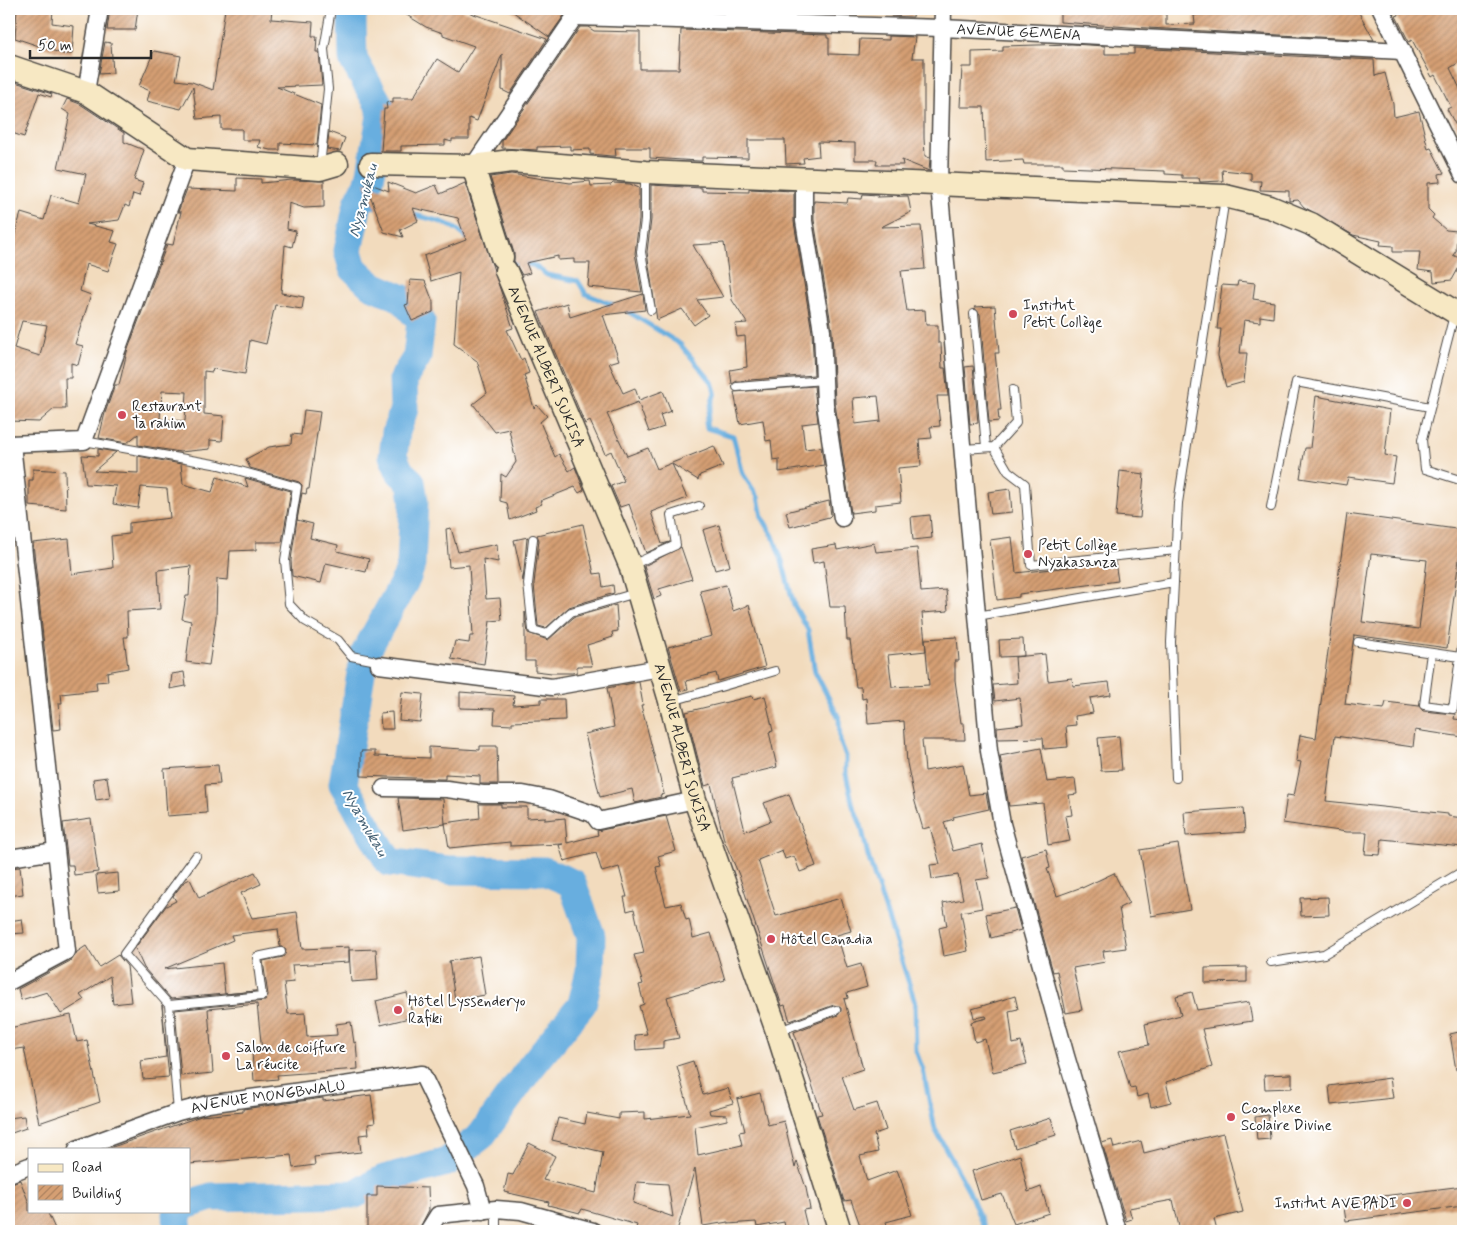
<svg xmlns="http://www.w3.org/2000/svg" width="1472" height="1240" font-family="Mynerve,sans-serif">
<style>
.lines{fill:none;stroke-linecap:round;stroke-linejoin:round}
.stream{stroke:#68aedf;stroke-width:5}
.river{stroke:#68aedf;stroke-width:29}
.building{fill:url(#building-hatch);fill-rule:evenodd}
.lane-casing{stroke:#494541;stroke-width:10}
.street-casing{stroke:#494541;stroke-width:19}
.secondary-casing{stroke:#494541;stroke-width:25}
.lane{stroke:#fff;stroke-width:8}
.street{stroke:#fff;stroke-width:16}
.secondary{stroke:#f7e8c3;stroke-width:22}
.poi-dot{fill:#d1495b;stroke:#fff;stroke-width:2}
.labels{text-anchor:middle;stroke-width:4;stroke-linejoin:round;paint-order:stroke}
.street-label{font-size:15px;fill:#2b2b2b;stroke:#fff}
.poi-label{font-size:15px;fill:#2b2b2b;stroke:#fff;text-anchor:start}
.water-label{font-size:16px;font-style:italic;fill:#435f73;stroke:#fff}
</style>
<defs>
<pattern id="building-hatch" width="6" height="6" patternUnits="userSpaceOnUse" patternTransform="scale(1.25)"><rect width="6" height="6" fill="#d59f73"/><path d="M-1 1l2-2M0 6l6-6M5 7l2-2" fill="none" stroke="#ad825f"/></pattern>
</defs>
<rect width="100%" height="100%" fill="#fff"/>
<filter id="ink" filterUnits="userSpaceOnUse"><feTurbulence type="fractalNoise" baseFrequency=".02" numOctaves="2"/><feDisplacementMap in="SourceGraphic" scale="10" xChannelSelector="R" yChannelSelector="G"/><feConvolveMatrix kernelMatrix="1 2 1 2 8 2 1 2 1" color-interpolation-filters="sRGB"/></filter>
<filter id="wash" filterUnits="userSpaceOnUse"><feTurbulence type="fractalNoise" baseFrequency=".0096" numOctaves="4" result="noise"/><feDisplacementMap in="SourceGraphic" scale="20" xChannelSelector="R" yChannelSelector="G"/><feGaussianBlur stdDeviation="1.12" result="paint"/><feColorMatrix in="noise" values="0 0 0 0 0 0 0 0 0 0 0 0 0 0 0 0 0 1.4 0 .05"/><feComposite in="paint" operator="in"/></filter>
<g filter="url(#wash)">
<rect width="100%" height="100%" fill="#f2dbbd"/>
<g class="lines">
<path class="stream" d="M358 203 380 208
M410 214C430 219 454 222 467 239
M508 263 533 265 547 275 578 281 586 294 616 306
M624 309 680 344 712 382 715 392 706 423 707 428 733 436 743 474 758 497 762 517 773 536 782 561 794 605 808 630 815 672 839 718 840 741 846 756V774L853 806 861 825 868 856 915 1002 916 1051 923 1070 935 1129 969 1191 985 1231"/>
<path class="river" d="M189 1204 211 1197 355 1194 384 1179 447 1162 481 1136 530 1068 582 1004 590 971 591 936 572 883 544 871 448 870 389 862 343 784 364 655 407 577 411 565 414 501 411 482 400 472 393 456 396 432 404 409 403 379 417 357 421 321 401 298 371 285 353 268 348 251 358 203 370 179 382 110 353 59 352 19 354 9
M178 1231 176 1215 180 1211"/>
</g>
<g id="blocks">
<path class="building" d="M17 9H53L52 23 74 26 72 54H63L15 38Z
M110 9H138L135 30H107Z
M225 9H272L271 19 313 22 312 36H317L316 52H319L322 85 277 87 321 105 317 145 280 143V150H270L258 147 260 140H242V129H221V117L197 119 193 87 181 109 147 101 150 91 139 86 154 51 181 56 176 80 192 82 213 90Z
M397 9H459L547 39 510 94 502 90V54L477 121 469 118V139H452V142L445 140V145L401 146V151H381L384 109H387L386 102 393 103V98H413L437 59 458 72 474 46 443 35V33L426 27Z
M509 9H556L565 14 549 37Z
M681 9H827V15L681 10Z
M891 9H914L913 17 891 16Z
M1060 9H1166V25L1195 24 1194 15 1210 14V9H1357L1374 40 1129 27 1060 22Z
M1396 9H1463V60L1450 68 1463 95V139L1447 109 1451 107 1435 75 1432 77 1412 40 1409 42 1396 16 1399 15Z
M580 27H588L594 31 640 32V69H679L681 30 827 35V38H829V54L859 55 860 39 889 40V36L915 37 912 58H924V138L925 156 930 158 929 171 902 160 903 165H876L877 160H855V143L818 142 819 156 803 158 804 163 786 164 785 140H748V158L702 157V161H699L650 158V148H615L616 156H611L590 154V149L570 150V146L537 147V150L502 148V141Z
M105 42 111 43 113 73 99 74Z
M1072 44 1105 46V54H1134V48L1374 60 1375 76 1385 73 1393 104 1394 117 1419 111 1428 149 1431 148 1444 173 1439 174 1440 182 1428 183V209L1434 215 1432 218 1446 230 1457 231 1456 251 1453 255 1463 260 1452 280 1434 282 1433 272 1418 270 1420 252H1393V246L1380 245 1381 241 1353 235 1304 207 1298 200 1289 201V191L1260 190 1261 181H1251V173L1222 170 1223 181 1200 182 1199 178H1182V175L1165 174V171L1063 167V164H1024L1023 160 986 162 984 107H960L962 67H972V52L1003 51V46Z
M9 80 52 94 51 97 39 93 24 137 9 132Z
M67 99 80 104 124 133V142L144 150 134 180 143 183 139 196 133 194 129 207 125 205 119 220 87 224 115 231 111 242 118 244 108 271 86 264 80 291 91 295 75 344 83 346 78 365 71 363V378H65L66 409H54L39 422 9 421V243L12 244 21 213 44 220 51 195 79 203 86 174 58 168 70 114 62 109ZM22 321 47 325 40 356 14 348Z
M329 132 345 138 340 151 327 149Z
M511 174 570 183 590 181 591 186 611 185 613 183 630 184 639 188V220L635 253 642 292 588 287 590 263H574V259L558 260V256L526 263 530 273 522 275 514 261V253L490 177Z
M237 178 261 179V183L292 180 324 181V207L304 208 289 203 287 229 296 231 292 247 285 245 281 293 304 297 302 309 275 305 266 344 250 340 245 374 213 369 212 372 204 371V414L224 416 222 441 210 440V449L180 452 138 445V434L127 443 99 438 105 413 115 385H119L127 352 167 244 173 245 181 212H178L187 189 237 191ZM162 391 187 392 185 421 160 419Z
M365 182 389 191 388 182 416 193 436 185 440 194 465 183 513 328 507 330 521 360 524 358 529 373 524 375 534 408 537 405 547 416 540 422 555 457 559 454 569 471 575 467 584 490 579 493 575 487 540 501 542 504 535 507 536 510 510 520 507 503 500 501 501 474 506 477 516 462 509 429 495 432 473 404 487 393 477 361 454 344 459 272 431 281 424 256 466 240 458 218 413 208 418 221 400 230 403 237 384 232Z
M651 185 702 188V191L749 192V189L794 191V222L812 332 814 375 737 381 732 384 730 370 747 367 745 336 737 337 735 324 747 323 732 300 724 243 693 245 723 297 697 300 708 315 694 325 682 309 657 320 647 252 651 220Z
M863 194 878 195 877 197 908 196 911 212 881 227 921 226 925 269 901 271 907 311 925 310 926 325H938V343H941L942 368H945L948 396H937L940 426 930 427 932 438 919 439 921 466 898 468 901 502 875 505V510L851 513 835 403 832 330 814 220V201L847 203 848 198 862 199ZM878 396 881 421 855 424 853 398Z
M410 280 425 281 433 302V312L412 321 405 305 408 304Z
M1238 281 1255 283 1253 299 1274 302 1273 318 1260 316V322L1244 320 1240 353H1247L1244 382 1226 387 1218 356 1221 329H1217L1222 285 1237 286Z
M643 294 645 310 603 315 619 360 609 363 623 393 635 388 639 400 663 391 671 411 660 415 664 427 649 432 638 402 607 414 627 456 648 448 657 469 714 446 723 466 700 475 698 480 672 464 687 498 651 512 662 544 670 542 646 553 629 504 620 507 611 486 624 481 611 451 605 454 590 421 585 424 538 312 567 303 570 317Z
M995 306 999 353H995L1001 410H998L999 421 989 422 980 314 974 307Z
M973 366 978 423 970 424 965 367Z
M814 386 818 422 802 424 805 449 821 447 824 465 779 472V459L773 460 771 440 766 441 763 420 740 424 734 392Z
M1316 396 1390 410 1385 455 1396 457 1392 483 1348 477 1346 485 1300 478 1305 448H1310Z
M304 410 320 412 309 489H307L306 494 302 493 297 520 313 524 310 538 338 545 337 551 369 559 366 572 326 563 321 583 292 576 291 560 302 485 299 482 250 468 246 459 269 447 291 444 292 434 301 435Z
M98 449 116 452 94 471 138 473V456L181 464 183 484 212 492 217 477 248 487 245 478 291 491 282 542H256V550L230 551 228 580 217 579 216 617 209 665 186 662 191 621 182 619 186 596H189L191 566 158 570 160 609 127 611 128 637H124L128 668 107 672 108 681 96 682 97 690 61 694 62 703H59L61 729 53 730 33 543 69 539 72 574 113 568 111 536 129 534V523L170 518 167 489 141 487 138 508 113 504 116 486 86 484 82 455 98 456Z
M33 469 65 471 66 509 29 506V480H33Z
M1120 471 1144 474 1140 518 1116 516Z
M1010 489 1012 512 991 514 988 492Z
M829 501 831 515 829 517 790 527 786 512Z
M1347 514 1463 530 1447 648 1354 635 1345 704 1384 709 1386 702 1419 706 1423 711 1455 714 1454 719 1463 720V737L1415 730 1413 747 1335 736 1326 801 1448 814V816L1463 818V847L1382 839 1380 855 1365 854 1367 832H1347L1283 823 1287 795 1294 796 1301 762 1296 761 1300 735 1316 738ZM1371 554 1427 560 1419 629 1362 622Z
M930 515 932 538 913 540 911 517Z
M583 524 594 574 601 573 603 587 613 585 614 593 569 607 546 628 538 626 534 584 539 540 537 535Z
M719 525 730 566 715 570 703 530Z
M451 528 458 552 497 544 498 562 483 559 486 599 500 598 502 620 490 621 484 664 451 659 455 641 469 643 470 636H473L469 565 449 567 446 529Z
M528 537 527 538 523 581 514 540Z
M1012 537 1016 573 1115 562 1118 581 1019 594V597L997 600 990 540Z
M874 543 876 552 917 548 921 592 946 590 948 611 922 613 926 651 888 655 892 687 929 685 925 639 957 637 959 661H955V680L961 723H964L965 740H922L925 771 963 764 969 795 986 793 989 809 953 817 954 819 944 822 953 851 982 844 989 878 976 880 982 908 961 912 968 951 944 956 939 928 947 926 943 903 963 899 958 875 932 879 930 865 940 864 930 827 923 829 915 802 907 763 904 721 868 724 866 698 862 699 861 687H856L850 640H847L845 607H830L824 561 813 563 811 549 836 545 837 550Z
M681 547 692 579 659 589 661 596 654 599 644 566Z
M726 585 733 611 749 605 765 667 718 681 716 673 686 681 688 689 681 691 668 647 712 636 700 591Z
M616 605 618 631 612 632 613 637 587 645 592 666H577V672L572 673H552L535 671V661H525V612L528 633 548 640 574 617Z
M1023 639 1024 656 1000 657 999 640Z
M1045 654 1048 681 1072 678 1073 686 1109 682 1111 695 1090 698 1093 713 1075 716 1076 725 1066 726 1068 747 1044 749 1043 738 998 739 997 727 1023 724 1020 698 995 701 993 685 1017 683 1015 657Z
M184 672 186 686 170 689 172 674Z
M639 682 643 705H641L664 794 660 795 661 797 635 803 632 789 600 797 585 734 614 727 607 688Z
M402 692 423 694 420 722 399 720Z
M460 692 514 696 513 705 541 703V699H564L565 720 512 722V725L494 724 495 709 460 708Z
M752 696 753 699 765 696 773 731 769 732 777 767 732 778 745 831 771 821 764 803 789 794 816 866 800 872 794 856 785 859 782 850 758 860 776 916 841 898 851 931 837 935 847 968 861 964 867 987 847 993 848 998 844 999 863 1069 842 1076 854 1110 877 1103 886 1130 874 1134 878 1152 860 1156 867 1181 897 1170 902 1183 912 1215 886 1222 889 1231H862L851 1200 844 1201 817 1115 822 1114 794 1032 838 1015 841 1011V1008L834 1005 790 1021 785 1005 782 1006 739 875 724 840 711 784 705 786 686 712Z
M392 712 393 729H381L380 713Z
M1119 736 1122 770 1101 771 1098 738Z
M480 746H497L498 784H480V776L445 774V779H440L361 776V751H375V756L429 758V747L480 750Z
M1041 748 1047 782 1075 779 1077 794 1069 795 1072 815 1065 816 1070 841 1048 845 1043 803 1009 806 1000 756Z
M218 765 220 784 205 785 207 813 167 816 164 769Z
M107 777 110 798 96 800 93 779Z
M398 798 443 799 445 824 403 830Z
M479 804H501V807H527V818L545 817V820L565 818 567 843 598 835 597 831 666 816 676 851 658 856 661 866 656 867 666 906 681 903 686 920 689 919 693 938 711 933 725 980 667 997 679 1038 663 1041V1048L636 1050 635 1035 647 1034 639 1006 644 1004 639 985 643 984 634 955 644 953 634 909 627 911 624 897H627L619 867 602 872 596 853 564 861 559 845 563 844 510 846V842L449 848 445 823 480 818Z
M1243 808 1245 832 1186 836 1184 812Z
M91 819 98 872 74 875 73 865H68L63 823Z
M1178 844 1190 909 1151 916 1140 850Z
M1046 849 1050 868 1047 869 1057 896 1082 887V888L1114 873 1129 903 1119 908 1126 948 1103 951 1105 962 1073 968 1082 1010 1066 1013 1057 971 1053 972 1021 856Z
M20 867 23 894 9 896V868Z
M255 872 261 884 241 893 252 918 297 912 302 949 349 947V962L292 965 294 982 284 983 288 1014 305 1013 307 1037 337 1035 336 1024 351 1022 354 1043 356 1042 358 1069 277 1075 278 1079 254 1081 252 1052 262 1051 257 1004 208 1009 213 1073 181 1076 175 1010 265 1001 268 995 263 961 283 957 286 950 280 946 278 929 231 935 233 940 164 969 222 963 225 994 256 991 171 999 144 968 135 948 166 906 176 901 173 896 184 882 190 879 199 898Z
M118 873 119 891 98 893 96 875Z
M1328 897 1329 915 1301 916 1300 898Z
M1015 908 1021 930 991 938 986 914Z
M22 919 24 933 9 934V921Z
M86 946 99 967 118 955 127 966 131 1002 113 1004 110 976 80 995 84 1000 61 1014 47 992 21 1000 18 989 72 960 77 952Z
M376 949 378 980 351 982 349 950Z
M479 956 485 995 455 1000 449 961Z
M1247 967V982L1205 983V968Z
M1192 992 1197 1010 1249 1002 1252 1021 1202 1029 1212 1067 1166 1082 1171 1102 1151 1107 1148 1094 1137 1097 1135 1087 1130 1088 1119 1051 1149 1045 1145 1024 1181 1015 1176 996Z
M407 993 413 1017 381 1025 376 1001Z
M1015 996 1018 1009 1009 1011 1013 1044 1021 1042 1027 1064 993 1072 985 1039 975 1042 971 1022 987 1018 986 1016 974 1018 972 1009Z
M162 1005 169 1077 143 1079 141 1061 166 1057Z
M71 1015 77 1042 87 1040 100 1102 39 1123 24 1048 9 1050V1028Z
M1463 1031V1069L1456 1070 1450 1034Z
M693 1061 703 1095 728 1088 733 1103 709 1110 710 1114 727 1115V1120L695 1127 698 1155 742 1145 739 1132 745 1131 737 1099 760 1093 768 1125 784 1121 795 1168 797 1161 806 1188 810 1209 803 1210 808 1231H786L784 1222 757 1227 756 1222 728 1224V1222L703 1226 695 1168 677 1231H635L637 1225 582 1209 580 1213 548 1205 549 1202 504 1192 508 1174 513 1175 529 1143 555 1156 543 1180 596 1193 603 1152 552 1140 558 1118 585 1124 587 1113 619 1119V1113L645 1112V1119L690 1114 677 1066ZM637 1182 668 1184 673 1217 633 1203Z
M1292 1074V1088L1265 1089 1264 1075Z
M1390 1078 1393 1098 1331 1105 1329 1086Z
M371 1095 375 1123 368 1124 369 1134 359 1135 361 1152 314 1157 315 1165 293 1168 291 1155 189 1164V1149H107L201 1116 243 1112V1109L323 1098V1101Z
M1268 1115 1270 1139 1257 1140 1255 1117Z
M24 1116 26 1128 9 1134V1118Z
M1051 1118 1056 1135 1015 1148 1010 1131Z
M1223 1133 1243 1212 1214 1219 1217 1231H1180L1173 1200 1129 1208 1132 1219 1126 1221 1102 1143 1112 1140 1114 1148 1141 1141 1144 1153Z
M1020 1155 1028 1192 1041 1187 1049 1213 1014 1224 1002 1194 981 1200 972 1171Z
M20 1180 29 1203V1211H47L56 1231H9V1184Z
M377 1186 428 1188 429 1210 418 1231H367V1196H377Z
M1463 1186V1206L1346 1221 1343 1201Z"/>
</g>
</g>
<g filter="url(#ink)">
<use href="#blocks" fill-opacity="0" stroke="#494541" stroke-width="1"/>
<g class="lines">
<defs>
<path id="lane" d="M320 167 328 89 324 49 331 9
M645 173V220L641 252 651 310
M974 314 986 447
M1454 315 1422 440 1425 469 1463 481
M737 387 824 380
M84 441 219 465 297 487 285 560 289 604 305 621 338 640 351 656 372 660 379 665
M994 447 1008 471 1025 484 1031 565 1176 550
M963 449 994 447 1016 423 1013 390
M1271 507 1296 382 1430 407
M533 539 528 584 533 630 547 634 571 612 636 593
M632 565 676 545 671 515 699 506
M977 616 1174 582
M1358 642 1460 657 1463 640
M1431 653 1424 705 1453 709 1460 657
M672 701 775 671
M1176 778 1171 642 1178 503 1225 198
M1271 962 1324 954 1463 871
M169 1005 262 996 257 957 281 952
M779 1031 836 1010
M178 1112 169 1005 124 954 196 856
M496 1231V1209"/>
<g id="street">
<path d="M943 9 939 183 989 751 1002 824 1066 1056 1118 1231"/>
<path d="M1381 9 1463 175"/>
<path id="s1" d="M575 17 942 28 1403 51"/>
<path d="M86 92 100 9"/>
<path d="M473 166 580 9"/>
<path d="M804 178V221L822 331 825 404 842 518"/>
<path d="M9 444 84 441 187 159"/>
<path d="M379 665 552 687 660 668"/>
<path d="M384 788 447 789 483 794H523L549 799 593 814 598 821 695 800"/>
<path d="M9 858 56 851"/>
<path d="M9 982 67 951 12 444"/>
<path id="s2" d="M77 1149 178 1112 208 1104 422 1074 476 1186 483 1211"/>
<path d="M9 1174 29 1166"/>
<path d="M428 1231 438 1215 496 1209 521 1211 593 1231"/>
</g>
<g id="secondary">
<path d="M9 66 86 92 187 159 320 169 337 164"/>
<path d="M371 164 473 166 511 161 645 172 1225 196 1270 207 1311 224 1463 317"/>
<path d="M473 166 502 257"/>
<path id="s3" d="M506 271 630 565 670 701 695 800 777 1031 840 1231"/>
</g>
</defs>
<use href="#lane" class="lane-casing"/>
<use href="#street" class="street-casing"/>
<use href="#secondary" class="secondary-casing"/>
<use href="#lane" class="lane"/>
<use href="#street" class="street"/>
<use href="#secondary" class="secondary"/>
</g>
</g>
<g class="poi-dot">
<circle cx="1013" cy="314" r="5"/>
<circle cx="122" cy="415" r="5"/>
<circle cx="1028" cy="554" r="5"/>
<circle cx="771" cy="939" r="5"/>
<circle cx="398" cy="1010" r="5"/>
<circle cx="226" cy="1056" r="5"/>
<circle cx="1231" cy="1117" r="5"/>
<circle cx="1407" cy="1203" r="5"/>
</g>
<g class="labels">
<g class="street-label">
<text dy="5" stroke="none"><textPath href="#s1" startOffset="444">AVENUE GEMENA</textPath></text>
<text dy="5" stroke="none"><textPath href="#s3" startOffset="104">AVENUE ALBERT SUKISA</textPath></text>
<text dy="5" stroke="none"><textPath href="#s3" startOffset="509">AVENUE ALBERT SUKISA</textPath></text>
<text dy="5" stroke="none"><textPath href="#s2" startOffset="199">AVENUE MONGBWALU</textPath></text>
</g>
<g class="poi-label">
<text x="1023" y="310">Institut<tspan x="1023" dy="17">Petit Collège</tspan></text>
<text x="132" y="411">Restaurant<tspan x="132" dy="17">Ta rahim</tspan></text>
<text x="1038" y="550">Petit Collège<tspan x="1038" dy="17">Nyakasanza</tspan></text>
<text x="781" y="944">Hôtel Canadia</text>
<text x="408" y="1006">Hôtel Lyssenderyo<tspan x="408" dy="17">Rafiki</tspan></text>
<text x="236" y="1052">Salon de coiffure<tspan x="236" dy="17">La réucite</tspan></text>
<text x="1241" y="1113">Complexe<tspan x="1241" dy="17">Scolaire Divine</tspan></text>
<text x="1397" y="1208" text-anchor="end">Institut AVEPADI</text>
</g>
<g class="water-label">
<text transform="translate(362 200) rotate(-75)" y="6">Nyamukau</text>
<text transform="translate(366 822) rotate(60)" y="6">Nyamukau</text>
</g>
</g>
<rect width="1472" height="1240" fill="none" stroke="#fff" stroke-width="30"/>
<rect x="28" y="1148" width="162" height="65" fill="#ffffff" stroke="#aaaaaa"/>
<rect x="38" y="1164" width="25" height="8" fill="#f7e8c3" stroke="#aaaaaa"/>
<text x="72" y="1172" font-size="15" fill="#2b2b2b">Road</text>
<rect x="38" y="1185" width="25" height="15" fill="url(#building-hatch)" stroke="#aaaaaa"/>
<text x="72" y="1198" font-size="15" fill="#2b2b2b">Building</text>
<path d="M30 50v8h121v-8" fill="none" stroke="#2b2b2b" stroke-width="2.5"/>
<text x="38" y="50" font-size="15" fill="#2b2b2b" stroke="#ffffff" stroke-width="4" paint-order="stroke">50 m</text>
</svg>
